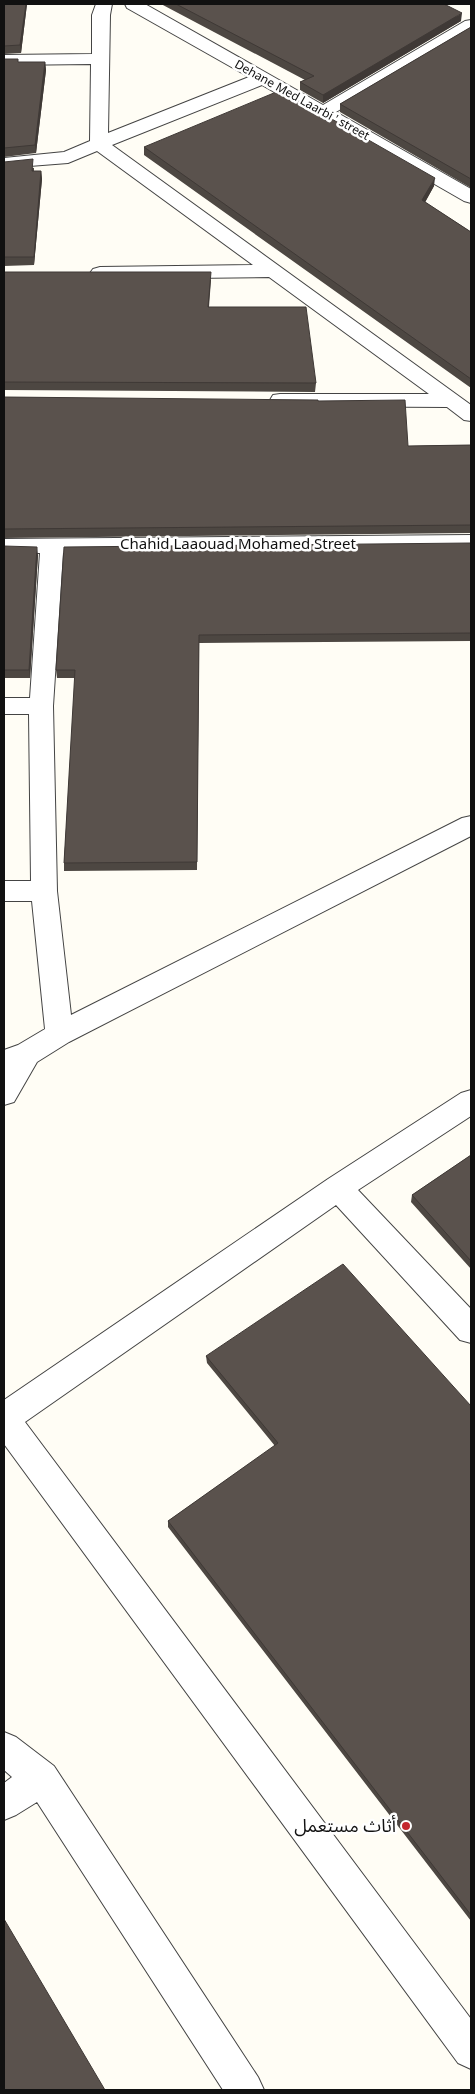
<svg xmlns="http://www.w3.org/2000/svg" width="475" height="2094" font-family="Georgia,'Noto Sans Arabic',serif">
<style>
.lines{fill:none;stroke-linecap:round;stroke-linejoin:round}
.minor-casing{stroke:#444;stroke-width:2}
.minor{fill:#fff;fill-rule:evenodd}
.wall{fill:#4d4742}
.shaded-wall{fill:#3f3936}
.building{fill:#5a524d;stroke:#3f3936}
.poi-dot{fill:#c4262e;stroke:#fff;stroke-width:2}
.labels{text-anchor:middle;stroke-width:5;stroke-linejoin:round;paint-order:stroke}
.far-street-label{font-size:12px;fill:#111;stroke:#fff}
.street-label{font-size:15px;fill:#111;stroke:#fff}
.near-poi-label{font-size:18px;fill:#111;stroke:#fff;text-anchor:end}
</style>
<rect width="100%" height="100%" fill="#fffdf5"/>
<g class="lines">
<defs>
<path id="minor" d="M96 4H112L110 15 108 133 249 77 127 8 125 4H145L323 105 465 21 471 20V32L336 112 471 189V203L464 201 262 85 112 145 471 405V421L464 420 447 407 280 406 273 405 270 400 273 395 280 394H429L269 277 100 279 93 277 90 273 93 269 100 267 253 265 97 151 68 163 4 168V158L64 152 90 141 91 64 4 65V55L92 54V15Z
M471 535V549L63 553 53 706 57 891 71 1015 462 818 471 816V836L69 1042 37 1062 14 1102 4 1105V1050L18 1045 45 1029 32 901H4V881H31L29 714H4V698H30L40 553H4V539Z
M471 1090V1116L358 1190 471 1309V1343L460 1340 336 1205 25 1422 471 2019V2069L458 2063 4 1444V1400L328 1179 461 1093Z
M4 1732 16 1737 54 1766 258 2077 264 2090H223L37 1802 16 1815 4 1820V1783L12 1777 4 1770Z"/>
</defs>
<use href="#minor" class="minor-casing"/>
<use href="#minor" class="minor"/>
</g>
<path class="wall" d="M4 4H27L21 53 4 54Z
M161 4H444L461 21 323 103 300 90V82L305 80Z
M471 27V188L340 112V104Z
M4 59H18V62H45L46 70 36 153 4 157Z
M144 147 434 186 425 202 471 232V388L144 155Z
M4 162 34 168V171H41L42 179 34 265 4 266Z
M4 272 211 280 209 307 316 383 315 392 4 390Z
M4 397 318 401 408 446 471 445V533L4 538Z
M471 543V641L199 643 197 870 64 871V863L75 678H57L56 670Z
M4 546 38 555 30 678H4Z
M471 1155V1269L411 1202 412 1195Z
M206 1356 471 1406V1921L168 1527V1521L275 1446 207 1363Z"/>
<path class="shaded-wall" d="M26 4H27L21 53 20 45Z
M462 13 461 21 323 103V95Z
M45 62 46 70 36 153 35 145Z
M41 171 42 179 34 265V257Z
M435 178 434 186 422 208V200Z
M37 547 38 555 30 678 29 670Z"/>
<path class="building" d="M4 4H26L20 45 4 46Z
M176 4H444L462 13 323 95 300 82 314 76Z
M471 27V179L340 104Z
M4 59H18V62H45L35 145 4 148Z
M281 90 435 178 422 200 471 232V379L144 147Z
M33 159 32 171H41L34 257H4V162Z
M4 272H211L208 307H306L316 383 4 382Z
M4 397 318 400V401L405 400 408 446 471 445V525L4 529Z
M471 543V633L199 635 197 862 64 863 75 670H56L64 547Z
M4 546 37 547 29 670H4Z
M471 1155V1261L412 1195Z
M343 1264 471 1406V1915L168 1521 278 1443 206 1356Z
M4 1919 105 2090H4Z"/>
<circle class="poi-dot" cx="406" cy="1826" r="5"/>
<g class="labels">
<g class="far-street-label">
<text transform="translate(302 100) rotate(29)" y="4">Dehane Med Laarbi ' street</text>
</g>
<g class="street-label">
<text x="238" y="549">Chahid Laaouad Mohamed Street</text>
</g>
<g class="near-poi-label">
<text x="396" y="1832">أثاث مستعمل</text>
</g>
</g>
<rect width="475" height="2094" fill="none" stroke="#111111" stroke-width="10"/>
</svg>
